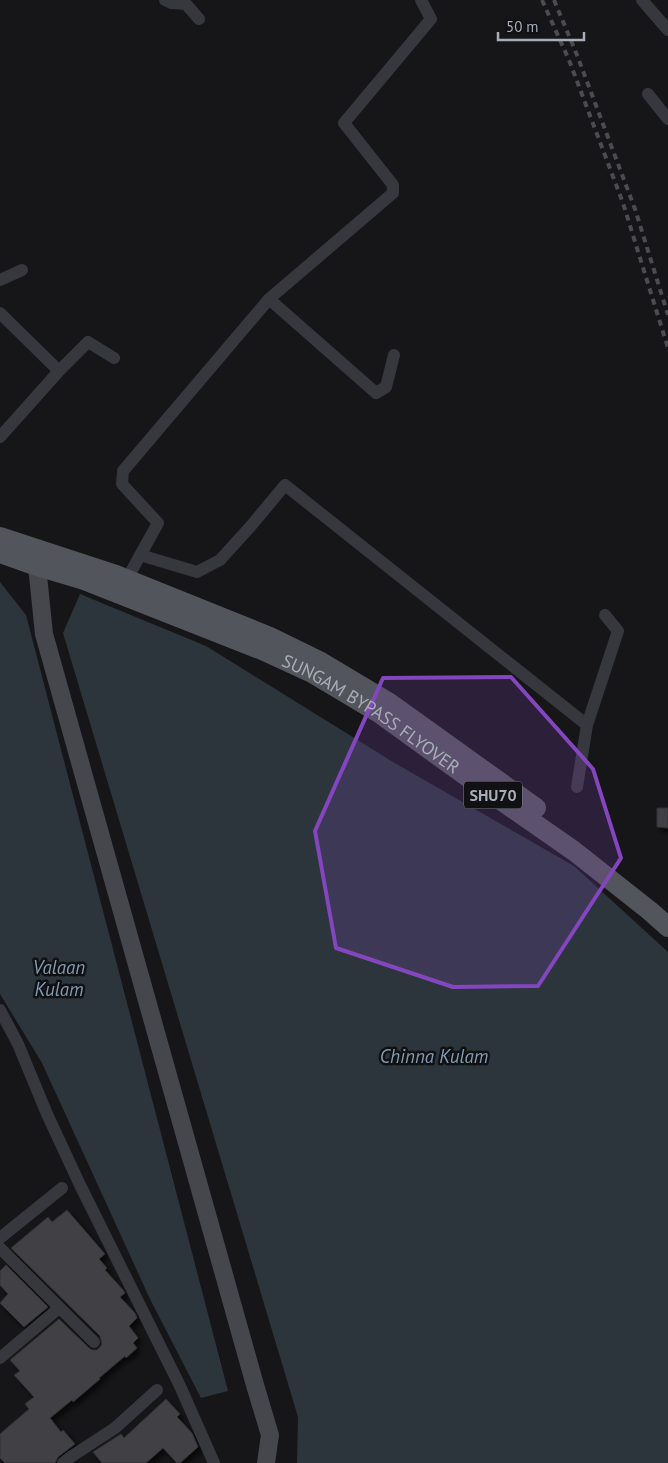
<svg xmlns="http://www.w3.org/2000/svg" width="668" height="1463" font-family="'PT Sans',sans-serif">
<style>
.water{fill:#2c353c}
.building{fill:#404145;stroke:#303034;filter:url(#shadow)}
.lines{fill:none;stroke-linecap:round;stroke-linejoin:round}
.street{stroke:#37383d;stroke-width:12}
.secondary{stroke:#45474d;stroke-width:18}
.primary{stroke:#53555c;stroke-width:20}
.rail{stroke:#4a4c52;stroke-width:4;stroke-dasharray:6 5;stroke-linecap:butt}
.marked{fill:#8446be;fill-opacity:0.2;stroke:#8446be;stroke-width:4;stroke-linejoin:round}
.labels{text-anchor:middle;stroke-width:5;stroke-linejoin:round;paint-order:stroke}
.shield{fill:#111113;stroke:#7b7e86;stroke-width:1}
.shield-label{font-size:16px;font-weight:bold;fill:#a8adb8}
.street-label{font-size:18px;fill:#a8adb8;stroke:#111113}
.water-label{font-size:19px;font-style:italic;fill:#7f9bb3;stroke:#111113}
</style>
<defs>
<filter id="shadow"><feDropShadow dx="4" dy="4" stdDeviation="2.5" flood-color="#0009"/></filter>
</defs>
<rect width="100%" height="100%" fill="#161618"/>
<path class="water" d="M0 582 26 615 228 1391 201 1398 150 1299 42 1063 0 994Z
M80 594 206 646 393 762 574 866 668 952V1463H297L298 1417 63 633Z"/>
<path class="building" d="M657 808H668V828L657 827Z
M67 1210 105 1254 99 1259 107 1268 105 1270 124 1291 125 1293 120 1297 135 1313 137 1318 129 1326 138 1338 133 1343 137 1348 126 1358 125 1356 99 1378 100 1379 73 1402 72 1400 50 1418 61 1432 63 1430 75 1444 58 1457 55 1463H5L0 1458V1434L29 1409 25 1404 34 1397 14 1375 20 1371 10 1360 59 1319 89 1348 92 1350H97L100 1347 102 1344 100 1336 11 1248 48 1217 52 1222Z
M6 1265 48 1307 24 1327 0 1303 8 1294 0 1285V1271Z
M166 1399 180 1414 177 1417 192 1433 198 1447 180 1463H177L163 1448 146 1463H102L93 1452 121 1434 124 1438Z"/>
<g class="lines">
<path class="street" d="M165 0 171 3 186 4 199 19
M642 0 668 30
M648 94 668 119
M0 280 22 270
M269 299 376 393 386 387 394 355
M0 313 59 371
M0 437 59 371 88 342 114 358
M140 555 197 572 220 560 250 527 285 485 587 725
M127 579 158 523 122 484 123 471 269 299 393 193V185L344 123 431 19 421 0
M577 787 587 725 618 631 605 615
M0 1010 18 1044 47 1114 80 1185 180 1386 214 1463
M0 1238 62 1188
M0 1248 94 1342
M0 1358 59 1308
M63 1463 69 1458 115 1428 157 1390"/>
<path class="secondary" d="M40 553 37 566 44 634 255 1385 270 1435 266 1463"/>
<g class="primary">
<path d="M0 537 116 575 270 637 321 662 388 702 536 808"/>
<path id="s1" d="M0 553 37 566 84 580 262 650 312 673 379 713 469 778 574 851 650 911 668 927"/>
</g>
<path class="rail" d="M542 0 569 60 623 203 668 348
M554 0 577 55 635 209 668 315"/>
</g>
<path class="marked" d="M511 677 593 769 621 858 538 986 453 987 336 948 315 831 383 678Z"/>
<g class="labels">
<rect class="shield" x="464" y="781.5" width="58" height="27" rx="4"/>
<g class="shield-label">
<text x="493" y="801">SHU70</text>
</g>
<g class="street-label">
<text dy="6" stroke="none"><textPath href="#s1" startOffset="406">SUNGAM BYPASS FLYOVER</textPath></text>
</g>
<g class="water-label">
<text x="59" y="974">Valaan<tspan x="59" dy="22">Kulam</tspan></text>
<text x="434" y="1063">Chinna Kulam</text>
</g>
</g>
<path d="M498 32v8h86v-8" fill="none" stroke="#a8adb8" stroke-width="2.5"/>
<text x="506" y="32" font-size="15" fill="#a8adb8" stroke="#111113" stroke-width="4" paint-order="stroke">50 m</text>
</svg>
